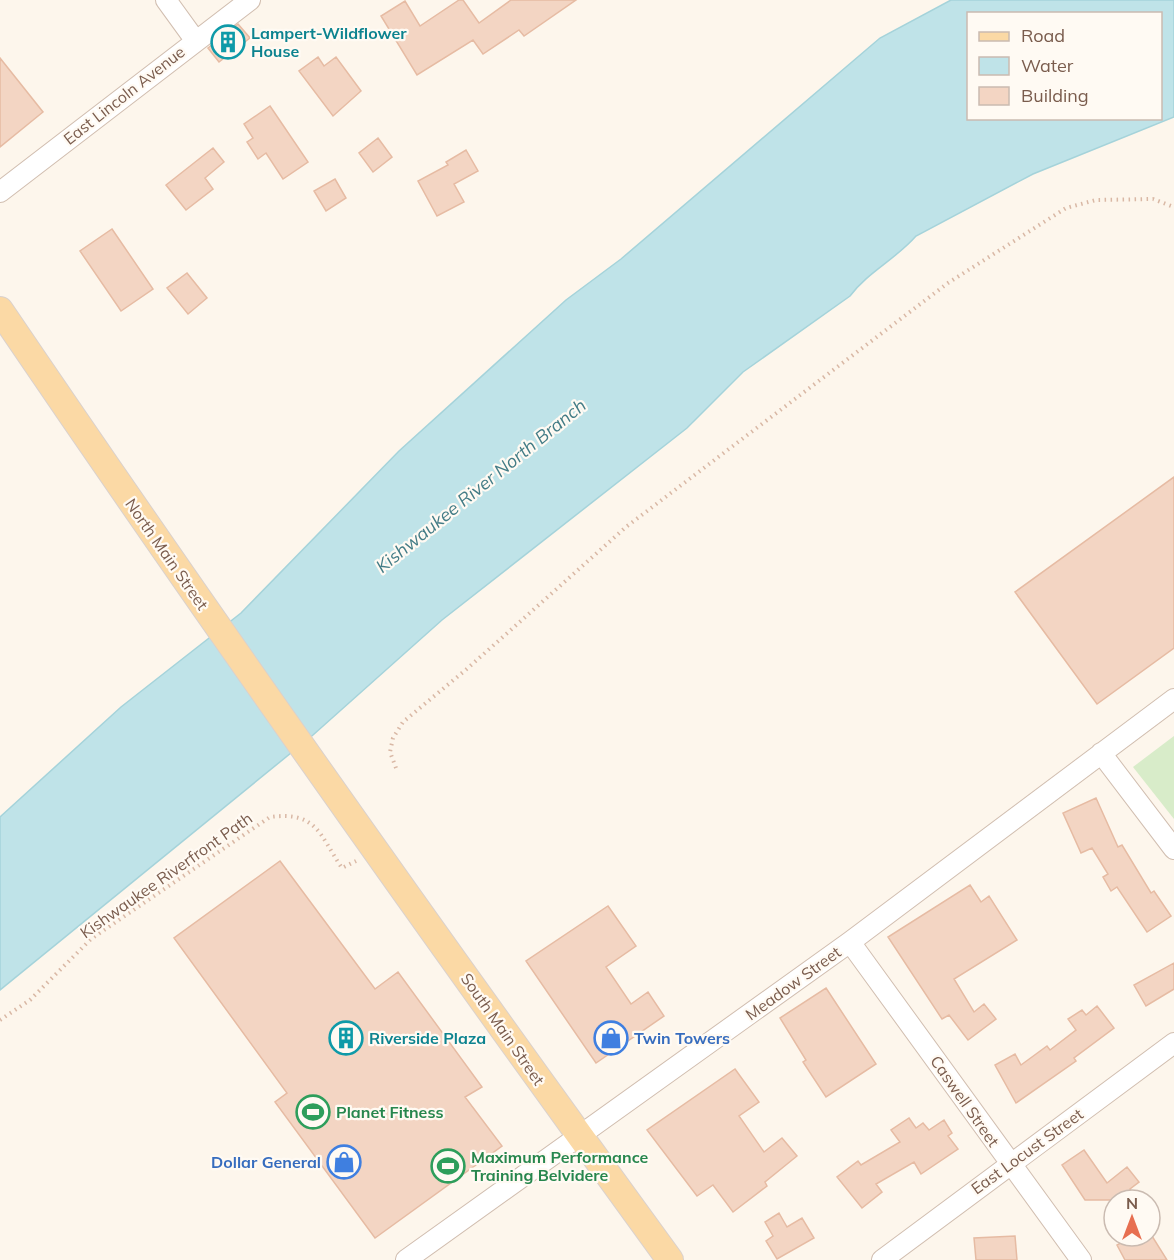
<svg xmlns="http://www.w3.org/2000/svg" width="1174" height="1260" font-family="Mulish,sans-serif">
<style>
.green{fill:#d8ecc9}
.water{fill:#bfe3e8;stroke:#a5d3da;stroke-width:1.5;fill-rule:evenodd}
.building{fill:#f3d5c3;stroke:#e6bba3;stroke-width:1.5}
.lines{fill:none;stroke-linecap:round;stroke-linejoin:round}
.minor-casing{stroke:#d1beb0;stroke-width:22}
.major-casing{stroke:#dad1cd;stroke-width:28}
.path{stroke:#d9b8a5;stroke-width:4;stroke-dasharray:1.5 4.5;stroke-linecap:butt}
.minor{stroke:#fff;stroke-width:20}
.major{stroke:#fbd9a5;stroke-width:26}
.labels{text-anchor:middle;stroke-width:4.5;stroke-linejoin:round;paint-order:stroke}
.culture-label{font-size:16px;font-weight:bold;fill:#0d838f;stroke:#fffaf3;text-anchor:start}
.street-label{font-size:16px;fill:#7a5c4d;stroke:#fffaf3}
.shop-label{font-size:16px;font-weight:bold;fill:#366cbe;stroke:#fffaf3;text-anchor:start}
.leisure-label{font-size:16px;font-weight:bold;fill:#27864d;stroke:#fffaf3;text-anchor:start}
.water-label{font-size:18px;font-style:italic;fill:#437c86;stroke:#fffaf3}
</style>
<rect width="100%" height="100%" fill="#fdf6ec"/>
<path class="green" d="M1174 736V819L1133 767Z"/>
<path class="water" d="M951 0H1174V117L1033 174 916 236C896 259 868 272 850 296L743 372 687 428 442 620 313 735 0 990V817L121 707 241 613 399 451 566 300 621 259 880 38ZM968 14H1160V118H968Z"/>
<path class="building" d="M459 0H463L479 23 511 0H576L524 36 519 30 483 54 473 40 417 75 381 16 405 1 420 26Z
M238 24 250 38 219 62 208 48Z
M318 57 324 66 336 57 361 91 333 116 299 71Z
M0 58 43 112 0 147Z
M270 106 308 162 283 179 266 153 258 159 247 142 253 138 244 124Z
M378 138 392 157 373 172 359 153Z
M213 148 224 162 205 178 213 189 186 210 166 185Z
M466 150 478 171 454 184 464 202 437 216 418 181 448 165 446 162Z
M335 179 346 198 326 211 314 191Z
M112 229 153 289 121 311 80 251Z
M187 273 207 298 188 314 167 288Z
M1174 477V648L1097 704 1015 592Z
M1096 798 1118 847 1122 845 1151 893 1154 891 1171 916 1147 932 1117 887 1111 891 1103 877 1108 874 1092 848 1081 853 1063 813Z
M280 861 375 989 398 972 482 1087 465 1097 502 1146 375 1238 275 1102 287 1093 174 938Z
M970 885 981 902 989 896 1017 940 954 979 974 1012 984 1004 996 1019 968 1040 949 1015 942 1019 888 937Z
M608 906 636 946 606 967 631 1004 648 992 664 1016 596 1063 526 961Z
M1174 963V989L1146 1006 1134 985Z
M826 988 876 1064 826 1097 803 1062 806 1060 780 1018Z
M1097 1006 1114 1028 1074 1058 1076 1061 1016 1103 995 1065 1015 1054 1021 1065 1047 1046 1050 1050 1076 1030 1068 1019 1082 1010 1086 1015Z
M735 1069 759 1102 739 1116 764 1152 782 1138 797 1156 765 1182 767 1186 733 1212 713 1185 697 1196 647 1130Z
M909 1118 916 1128 923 1123 929 1130 944 1120 952 1133 948 1136 958 1149 921 1174 914 1162 876 1184 882 1192 862 1208 837 1177 858 1161 861 1165 900 1142 891 1130Z
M1084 1150 1107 1183 1127 1167 1139 1182 1130 1189 1135 1200H1085L1062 1165Z
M779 1213 787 1227 802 1218 814 1238 777 1259 766 1241 773 1236 765 1222Z
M1015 1236 1017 1260H976L974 1238Z
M1133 1236H1152L1167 1260H1125L1117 1245Z"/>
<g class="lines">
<defs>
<path id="minor" d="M166 0 195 40
M0 192 250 0
M1101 753 1174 849
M850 942 1081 1260
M406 1260 850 942 1174 699
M882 1260 1174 1043"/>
<path id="major" d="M0 310C218 631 442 947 670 1260"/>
</defs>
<use href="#minor" class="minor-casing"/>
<use href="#major" class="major-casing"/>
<path class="path" d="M396 768 390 752 393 738 403 722 468 668 626 527 948 283 1066 208 1096 200 1153 199 1174 207
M0 1020 30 1000 91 939 270 817C317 811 319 834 342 868L356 861"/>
<use href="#minor" class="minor"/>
<use href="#major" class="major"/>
</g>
<defs>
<symbol id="building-ring" viewBox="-11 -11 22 22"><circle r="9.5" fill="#fffaf3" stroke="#0f9aa8" stroke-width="1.5"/><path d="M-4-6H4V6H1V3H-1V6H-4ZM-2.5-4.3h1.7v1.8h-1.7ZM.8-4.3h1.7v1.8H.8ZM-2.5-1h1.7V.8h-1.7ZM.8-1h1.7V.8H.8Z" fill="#0f9aa8"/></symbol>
<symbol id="shop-ring" viewBox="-11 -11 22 22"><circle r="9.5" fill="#fffaf3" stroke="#3f7fe0" stroke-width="1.5"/><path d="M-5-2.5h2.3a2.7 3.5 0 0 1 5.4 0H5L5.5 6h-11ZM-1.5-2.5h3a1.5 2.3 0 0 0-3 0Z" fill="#3f7fe0"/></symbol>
<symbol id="stadium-ring" viewBox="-11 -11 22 22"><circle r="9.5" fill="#fffaf3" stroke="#2e9e5b" stroke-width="1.5"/><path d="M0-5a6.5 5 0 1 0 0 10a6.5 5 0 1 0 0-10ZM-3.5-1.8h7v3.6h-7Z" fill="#2e9e5b"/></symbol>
</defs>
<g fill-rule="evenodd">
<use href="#building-ring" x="209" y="23" width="38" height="38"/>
<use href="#building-ring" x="327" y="1019" width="38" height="38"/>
<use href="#shop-ring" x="592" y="1019" width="38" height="38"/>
<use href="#stadium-ring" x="294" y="1093" width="38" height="38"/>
<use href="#shop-ring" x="325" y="1143" width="38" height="38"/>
<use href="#stadium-ring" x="429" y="1147" width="38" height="38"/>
</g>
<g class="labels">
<g class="culture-label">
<text x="251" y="39">Lampert-Wildflower<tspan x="251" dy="18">House</tspan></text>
<text x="369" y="1044">Riverside Plaza</text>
</g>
<g class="street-label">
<text transform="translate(124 95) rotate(-38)" y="6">East Lincoln Avenue</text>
<text transform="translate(167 554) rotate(55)" y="6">North Main Street</text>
<text transform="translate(166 875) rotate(-35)" y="6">Kishwaukee Riverfront Path</text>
<text transform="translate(793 983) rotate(-36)" y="6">Meadow Street</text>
<text transform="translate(503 1029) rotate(55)" y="6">South Main Street</text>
<text transform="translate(965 1101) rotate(55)" y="6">Caswell Street</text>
<text transform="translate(1027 1151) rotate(-36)" y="6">East Locust Street</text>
</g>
<g class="shop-label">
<text x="634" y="1044">Twin Towers</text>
<text x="321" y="1168" text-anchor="end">Dollar General</text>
</g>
<g class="leisure-label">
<text x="336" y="1118">Planet Fitness</text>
<text x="471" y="1163">Maximum Performance<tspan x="471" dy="18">Training Belvidere</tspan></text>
</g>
<g class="water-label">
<text transform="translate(481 486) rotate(-39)" y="6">Kishwaukee River North Branch</text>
</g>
</g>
<rect x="967" y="12" width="195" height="108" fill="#fffaf3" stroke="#cabbb1" stroke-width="1.5"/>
<rect x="979" y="32" width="30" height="9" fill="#fbd9a5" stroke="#cabbb1" stroke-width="1.5"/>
<text x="1021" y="42" font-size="18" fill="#7a5c4d">Road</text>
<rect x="979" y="57" width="30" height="18" fill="#bfe3e8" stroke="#cabbb1" stroke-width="1.5"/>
<text x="1021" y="72" font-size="18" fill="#7a5c4d">Water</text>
<rect x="979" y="87" width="30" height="18" fill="#f3d5c3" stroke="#cabbb1" stroke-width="1.5"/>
<text x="1021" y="102" font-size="18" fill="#7a5c4d">Building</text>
<g transform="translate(1132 1218)"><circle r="28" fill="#fffaf3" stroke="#cabbb1" stroke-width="1.5"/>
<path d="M0-4.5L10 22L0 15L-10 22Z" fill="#e76f51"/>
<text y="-9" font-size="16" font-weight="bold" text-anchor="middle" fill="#7a5c4d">N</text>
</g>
</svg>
